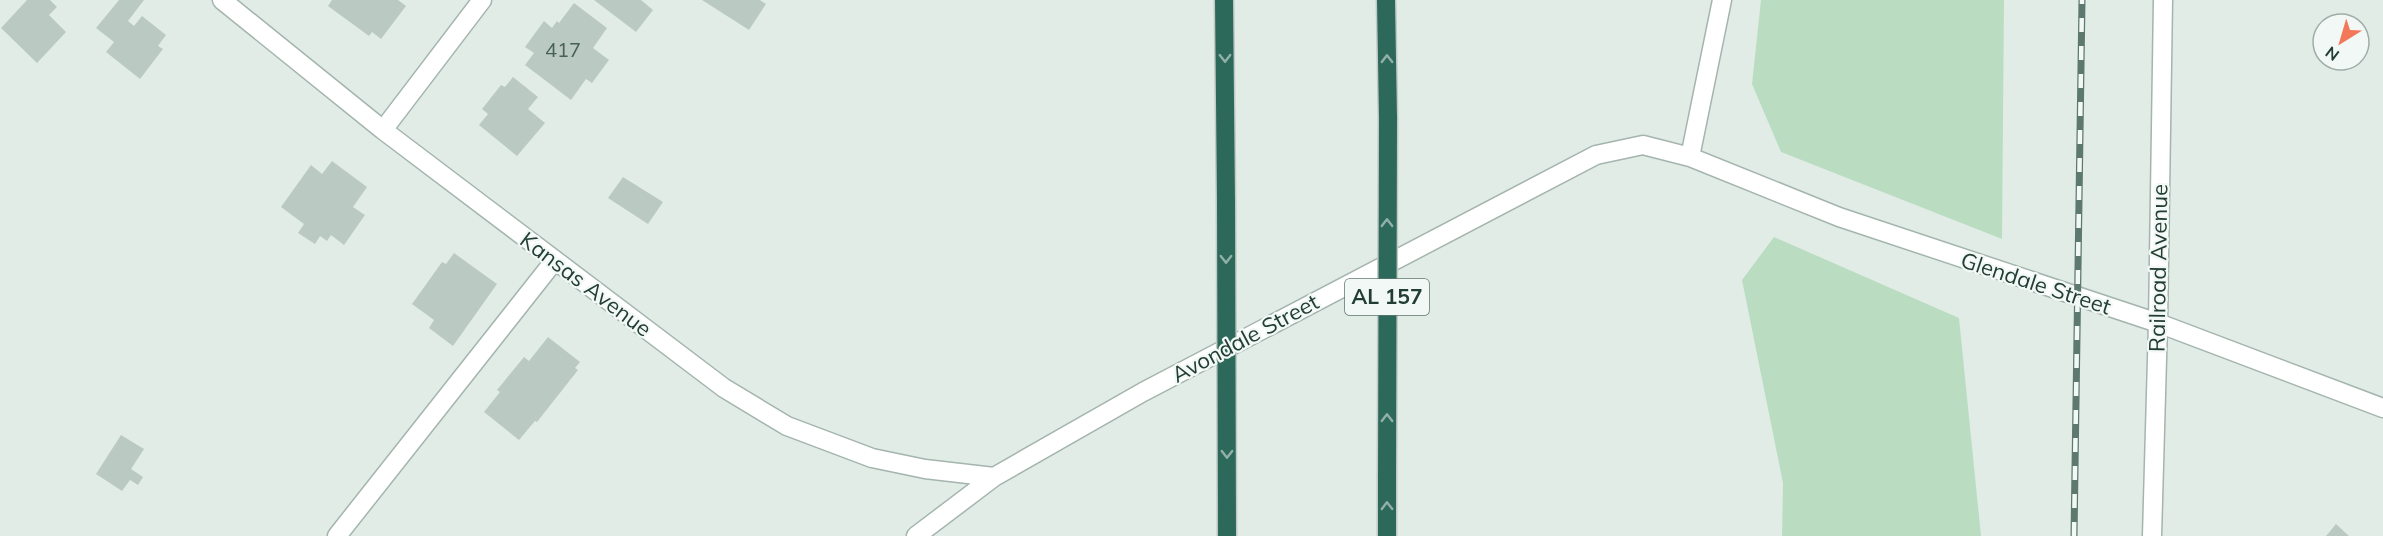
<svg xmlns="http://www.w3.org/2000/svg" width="2383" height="536" font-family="Mulish,sans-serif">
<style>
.green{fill:#baddc2}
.building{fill:#bacac2}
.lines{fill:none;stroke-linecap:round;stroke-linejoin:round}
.minor-casing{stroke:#a4b4ae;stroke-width:21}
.highway-casing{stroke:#c1c9c6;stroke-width:21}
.minor{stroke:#fff;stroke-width:18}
.highway{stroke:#2d695a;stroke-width:18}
.rail-casing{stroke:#5c786f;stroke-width:7}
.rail{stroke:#f2f8f5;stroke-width:4.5;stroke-dasharray:14;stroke-linecap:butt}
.highway-bridge-casing{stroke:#c1c9c6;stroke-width:21;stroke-linecap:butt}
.highway-bridge{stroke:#2d695a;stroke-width:18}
.oneway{stroke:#90b0a8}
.labels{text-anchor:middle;stroke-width:4.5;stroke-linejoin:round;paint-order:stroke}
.number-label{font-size:20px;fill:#486058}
.shield{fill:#f2f8f5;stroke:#60756e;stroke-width:1.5}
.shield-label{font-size:21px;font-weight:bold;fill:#223d34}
.street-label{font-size:22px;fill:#223d34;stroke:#f2f8f5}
</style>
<rect width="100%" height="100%" fill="#e1ece7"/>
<path class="green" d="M1761 0H2004L2002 239 1781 152 1752 84Z
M1774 237 1959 318 1981 536H1782L1783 483 1742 280Z"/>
<path class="building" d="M27 0H50L57 7 49 15 66 32 37 63 1 28Z
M119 0H144L128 21 134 26 142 16 166 35 158 46 163 49 140 79 106 52 114 42 96 28Z
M332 0H398L406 6 381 39 372 32 369 36 328 6Z
M594 0H641L653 10 636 32Z
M702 0H760L766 4 749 30Z
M574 3 607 28 593 48 609 60 592 83 586 79 571 100 525 65 534 53 525 47 544 21 552 28 557 21 559 23Z
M513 77 538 97 528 109 545 123 517 156 479 125 488 114 482 109 501 85 505 87Z
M332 161 367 187 353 207 365 215 344 245 331 235 327 241 320 236 315 244 298 233 304 224 281 207 311 165 322 174Z
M623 177 663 202 648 224 608 198Z
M454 253 497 284 453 346 429 328 434 320 412 304 442 262 446 264Z
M548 337 580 362 575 368 578 370 537 422 535 421 519 440 484 412 500 392 497 390 524 357 529 361Z
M121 435 144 449 131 469 143 477 138 485 130 480 122 491 96 474Z
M2336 524 2349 536H2326Z"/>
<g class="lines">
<defs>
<path id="minor" d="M222 0 383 130 724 388 787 426 872 458 925 469 994 477
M383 130 482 0
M1690 157 1722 0
M337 536 555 260
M916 536 994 477 1143 392 1596 155 1643 145 1690 157 1839 217 2158 323 2383 408
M2152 536 2158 323 2163 0"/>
<path id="highway" d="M1224 0 1226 201
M1386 0 1388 118
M1387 477V536"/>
</defs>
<use href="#minor" class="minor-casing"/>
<use href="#highway" class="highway-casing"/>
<use href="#minor" class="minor"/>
<use href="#highway" class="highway"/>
<defs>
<path id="rail" d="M2074 536 2082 0"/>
</defs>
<use href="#rail" class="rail-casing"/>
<use href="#rail" class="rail"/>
<defs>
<path id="highway-bridge" d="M1226 201 1227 536
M1387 477 1388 118"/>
</defs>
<use href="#highway-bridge" class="highway-bridge-casing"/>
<use href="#highway-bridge" class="highway-bridge"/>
</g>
<defs><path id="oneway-chevron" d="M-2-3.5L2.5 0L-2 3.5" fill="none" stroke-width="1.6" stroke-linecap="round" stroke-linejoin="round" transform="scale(1.5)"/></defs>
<g class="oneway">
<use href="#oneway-chevron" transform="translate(1225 58) rotate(89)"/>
<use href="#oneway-chevron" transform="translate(1387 59) rotate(-91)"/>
<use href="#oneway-chevron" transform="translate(1387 223) rotate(-90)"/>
<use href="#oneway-chevron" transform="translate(1226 259) rotate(90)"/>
<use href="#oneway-chevron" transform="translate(1387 418) rotate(-90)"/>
<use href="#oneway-chevron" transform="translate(1227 454) rotate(90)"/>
<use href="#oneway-chevron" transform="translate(1387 506) rotate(-91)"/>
</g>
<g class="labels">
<g class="number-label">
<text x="563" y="57">417</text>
</g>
<rect class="shield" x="1345" y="279" width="84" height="36" rx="4.5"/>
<g class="shield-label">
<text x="1387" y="304">AL 157</text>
</g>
<g class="street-label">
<text transform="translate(2158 268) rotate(-89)" y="8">Railroad Avenue</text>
<text transform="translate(2036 283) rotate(18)" y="8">Glendale Street</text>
<text transform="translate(586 284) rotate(37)" y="8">Kansas Avenue</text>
<text transform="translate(1245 338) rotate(-28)" y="8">Avondale Street</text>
</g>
</g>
<g transform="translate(2341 42) rotate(217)"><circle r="28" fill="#f2f8f5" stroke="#9fada8" stroke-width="1.5"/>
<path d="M0-4.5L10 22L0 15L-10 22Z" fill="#f2785a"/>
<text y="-9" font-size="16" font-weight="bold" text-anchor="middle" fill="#223d34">N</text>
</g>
</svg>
